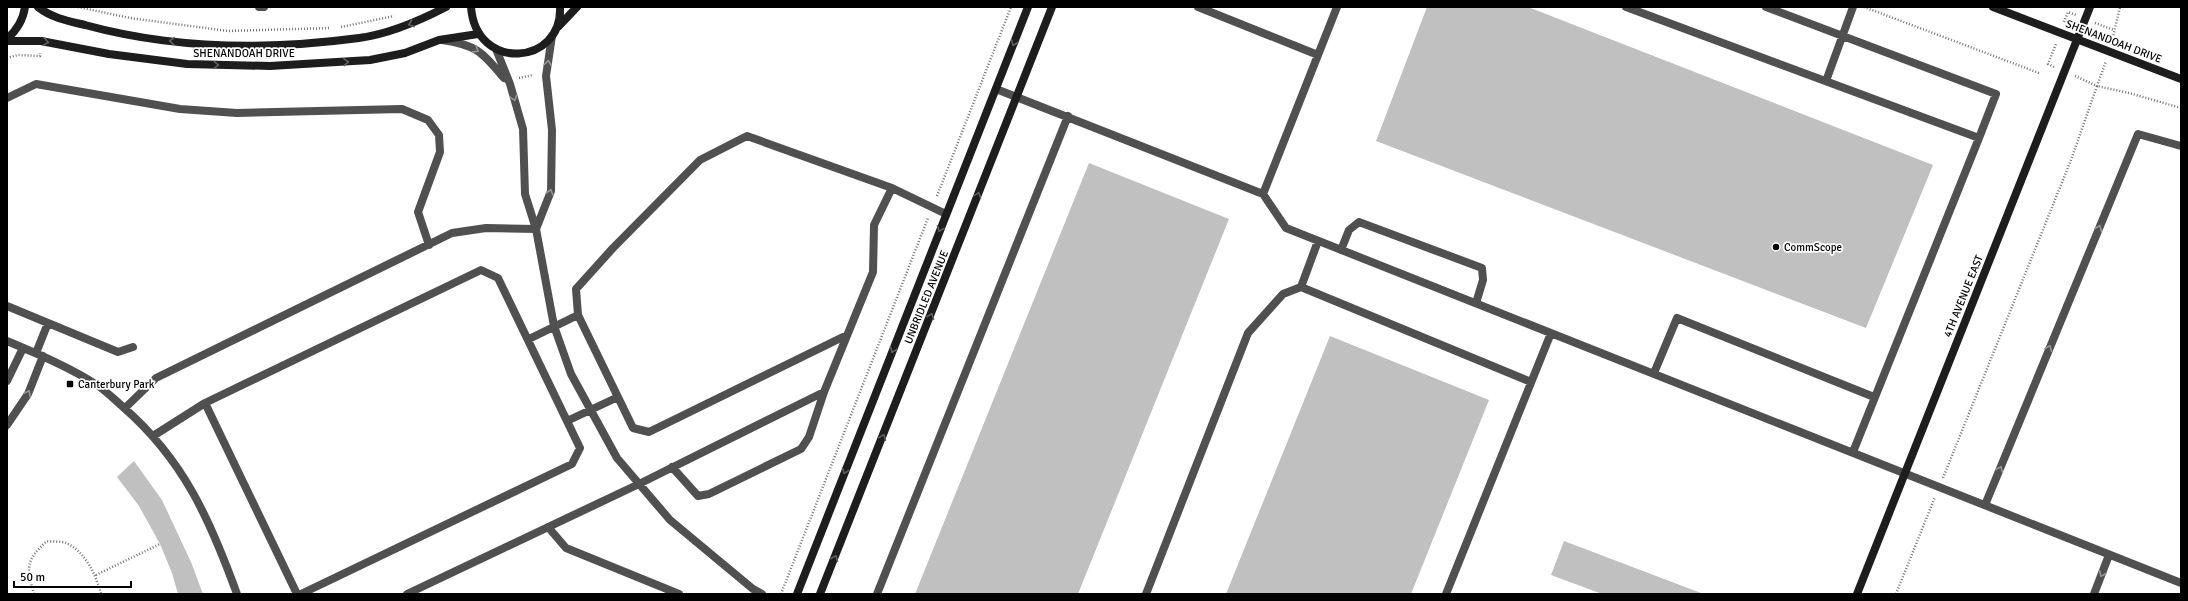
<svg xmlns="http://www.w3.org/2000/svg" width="2188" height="601" font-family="Signika,sans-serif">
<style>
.building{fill:#c0c0c0}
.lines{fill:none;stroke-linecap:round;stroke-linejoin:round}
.path{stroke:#727272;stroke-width:2.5;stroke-dasharray:1 2;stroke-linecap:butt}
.lane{stroke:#505050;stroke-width:8}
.street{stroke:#505050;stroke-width:8}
.secondary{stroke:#1d1d1d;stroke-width:8}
.oneway{stroke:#616161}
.oneway2{stroke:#969696}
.poi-dot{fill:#000;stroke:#fff;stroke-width:1.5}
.labels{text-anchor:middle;stroke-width:3.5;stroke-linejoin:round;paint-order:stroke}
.street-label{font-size:11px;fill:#000;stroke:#fff}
.poi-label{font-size:11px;fill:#000;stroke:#fff;text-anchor:start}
</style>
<rect width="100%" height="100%" fill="#fff"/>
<path class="building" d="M1427 7H1528L1933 165 1866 328 1376 141Z
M1089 163 1229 219 1078 594H915Z
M1330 336 1489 400 1411 594H1226Z
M134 461 162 500 191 562 203 594H178L172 573 160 544 139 506 117 477Z
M1564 541 1701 593V594H1602L1551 575Z"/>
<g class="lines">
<path class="path" d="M78 7 130 18 228 31 330 28
M1864 7 2039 73
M2064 22 2068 12 2076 15
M2095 23 2114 30
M341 27 394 16
M2112 41 2120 7
M7 58 18 55 40 56V53
M2054 67 2048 64 2056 44
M2075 76 2097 86 2106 61
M519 78 533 75
M937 196 1011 7
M1943 478 2071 160 2097 86 2129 93 2181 108
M96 575 160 544
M34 594C26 567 26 560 47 541 52 542 61 541 66 543 86 552 96 575 101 594
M781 594 928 218
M1896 594 1935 497"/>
<path class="lane" d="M1198 7 1318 55
M1337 7 1263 194 1286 228 2181 583
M1626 7 1979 138 1996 94 1766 7
M442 40C477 45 482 52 504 78
M496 49 510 84 523 129 525 194 536 229 554 326 571 374 617 458 670 520 753 589 762 594
M1826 81 1853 7
M996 89 1263 194
M7 98 36 84 180 109 237 113 402 109 428 120 439 135 440 152 418 212 429 245
M536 229 551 191 552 130 546 76 552 36
M1341 250 1349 230 1359 222 1482 268 1483 280 1476 303
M1301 287 1531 382
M7 306 118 352 133 347
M847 335 649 432 633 428 578 315 576 289 613 248 700 160 747 136 892 188 946 214
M529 339 578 315
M7 341C38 354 69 367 97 385 106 391 115 400 123 407 184 460 210 520 237 594
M36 353 48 323
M1654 373 1677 318 1874 397
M7 381 23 348
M205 403 297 594
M125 408 156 378 452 233 486 228 536 229
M567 421 618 397
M7 425 28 394 43 356
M153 436 205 403 481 270 498 278 580 448 572 464 301 594
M1853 452 1979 138
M672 467 698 496 709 494 801 449 809 437 824 392 873 272 874 225 892 188
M1985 505 2138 134 2181 146
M548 527 566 548 679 594
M407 594 639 484 824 392
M877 594 1068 116
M1146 594 1248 333 1283 294 1301 287 1318 241
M1446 594 1551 333
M2094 594 2109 555"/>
<path class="street" d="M259 7H264"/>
<path class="secondary" d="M38 7C52 18 68 21 85 25 173 49 269 50 359 38 390 34 419 21 446 7
M471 7C476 73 563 65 560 7
M1993 7 2181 79
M558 27 577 7
M7 39C17 30 23 21 25 7
M7 41H41L109 54 187 64 270 66 370 60 405 53 439 40 478 34
M797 594 1028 7
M820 594 1052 7
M1857 594 2090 7"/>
</g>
<defs><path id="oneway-chevron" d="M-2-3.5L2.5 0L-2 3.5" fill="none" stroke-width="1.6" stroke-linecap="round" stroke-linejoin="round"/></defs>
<g class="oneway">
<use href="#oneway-chevron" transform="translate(411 24) rotate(160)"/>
<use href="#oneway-chevron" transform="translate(172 41) rotate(-175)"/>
<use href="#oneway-chevron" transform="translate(46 42) rotate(10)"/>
<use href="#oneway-chevron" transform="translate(1014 43) rotate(112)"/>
<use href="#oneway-chevron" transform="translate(346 62) rotate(-3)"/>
<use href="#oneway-chevron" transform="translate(216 65) rotate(2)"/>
<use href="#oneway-chevron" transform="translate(978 195) rotate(-69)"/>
<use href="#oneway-chevron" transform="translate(940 229) rotate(111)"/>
<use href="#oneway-chevron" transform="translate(931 316) rotate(-69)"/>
<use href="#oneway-chevron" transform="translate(893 350) rotate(111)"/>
<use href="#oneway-chevron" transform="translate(883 437) rotate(-68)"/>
<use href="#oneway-chevron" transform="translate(845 471) rotate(111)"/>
<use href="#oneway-chevron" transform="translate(835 558) rotate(-68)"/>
</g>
<g class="oneway2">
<use href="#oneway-chevron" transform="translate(476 50) rotate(32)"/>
<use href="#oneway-chevron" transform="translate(548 63) rotate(-82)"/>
<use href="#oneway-chevron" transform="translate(514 98) rotate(74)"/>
<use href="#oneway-chevron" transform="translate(550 192) rotate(-76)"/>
<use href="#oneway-chevron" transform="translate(2099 228) rotate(-68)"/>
<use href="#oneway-chevron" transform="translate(2049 348) rotate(-68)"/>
<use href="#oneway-chevron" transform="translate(28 393) rotate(-63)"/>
<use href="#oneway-chevron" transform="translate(2000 469) rotate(-68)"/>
<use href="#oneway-chevron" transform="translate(2102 574) rotate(112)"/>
</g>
<g class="poi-dot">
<circle cx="1776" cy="247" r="4"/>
<rect x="66" y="380" width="8" height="8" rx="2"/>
</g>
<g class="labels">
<g class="street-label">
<text transform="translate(2114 41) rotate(21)" y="4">SHENANDOAH DRIVE</text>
<text x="244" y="57">SHENANDOAH DRIVE</text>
<text transform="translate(1963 296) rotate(-68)" y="4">4TH AVENUE EAST</text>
<text transform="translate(926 297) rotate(-68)" y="4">UNBRIDLED AVENUE</text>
</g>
<g class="poi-label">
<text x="1784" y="251">CommScope</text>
<text x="78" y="388">Canterbury Park</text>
</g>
</g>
<rect width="2188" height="601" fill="none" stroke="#000000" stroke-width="16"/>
<path d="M14 581v6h117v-6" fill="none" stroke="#000000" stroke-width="2"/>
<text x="20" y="581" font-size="12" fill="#000000" stroke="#ffffff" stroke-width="3" paint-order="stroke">50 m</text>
</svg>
